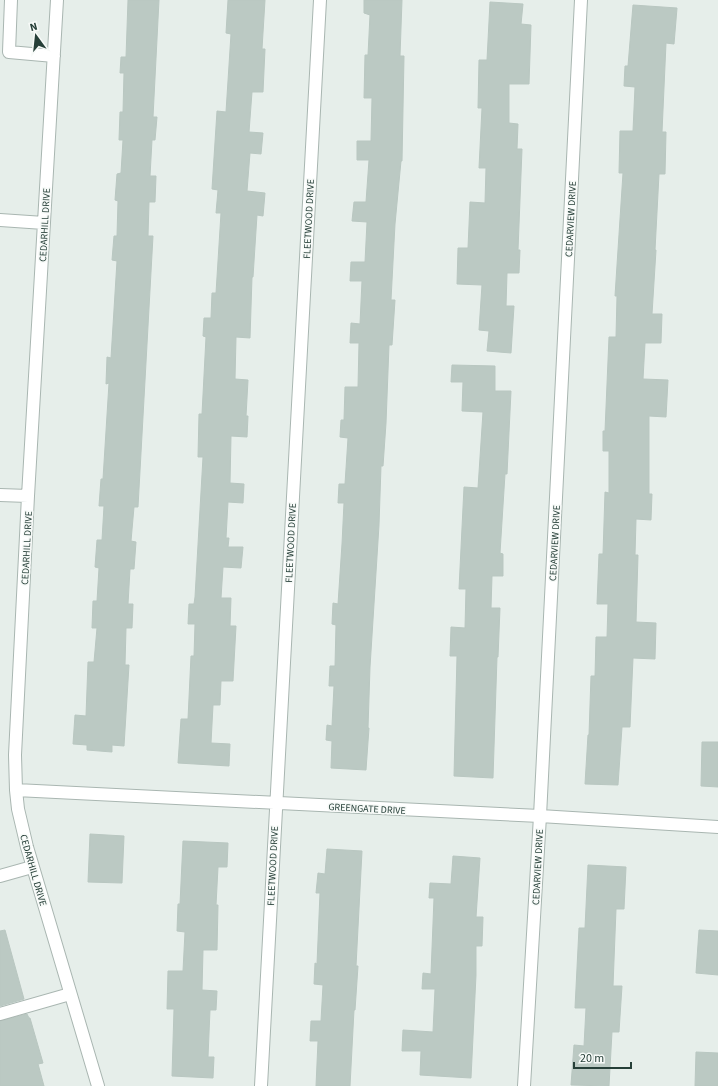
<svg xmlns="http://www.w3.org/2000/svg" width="718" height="1086" font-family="'Source Sans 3',sans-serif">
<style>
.building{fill:#bbc9c3;stroke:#b9c7c1}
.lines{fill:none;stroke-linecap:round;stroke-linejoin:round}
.minor-casing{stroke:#a9b6b1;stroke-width:14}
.minor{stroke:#fff;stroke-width:12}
.labels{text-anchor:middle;stroke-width:3;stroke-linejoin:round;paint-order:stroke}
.street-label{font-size:10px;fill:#263f38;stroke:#f7faf8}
</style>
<rect width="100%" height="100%" fill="#e6eeea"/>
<path class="building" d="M128 0H159L153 117H157L155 140H152L150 176H156L155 202H149L148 236H153L138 507H134L131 541 136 542 134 569H130L128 604H133L132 628H126L125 665H129L124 746 112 745V752L87 750V745L73 744 75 715 86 716 88 662H94L97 628H92L93 601H97L99 568 95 567 97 540H102L104 506H99L101 479H103L109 383 106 384 107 357 111 358 117 261 112 260 114 236H117L118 201 115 200 117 174 121 173 123 140H119L120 112H123L124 73H120L121 57H126Z
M228 0H265L262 49H265L263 92H252L249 132 263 133 261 154 250 153 247 191 265 193 263 216 257 215 253 277H252L250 338 236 337 235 379 248 380 246 416H248L247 437 231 436 230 483 244 484 243 503 228 502 226 538H229L228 547H243L241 568 223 567 221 598H231L230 626H236L233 681H221L220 705H213L211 743 230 744 229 766 178 763 181 719H188L191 656H194L195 624H188L189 604H194L195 597 203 457H198L199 414H202L206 337 203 336 204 318H211L212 293H216L221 213H216L218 190 212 189 217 111 226 112 231 34 226 33Z
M364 0H402L400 56H404L402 161H401L395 224 391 300H395L392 345H389L386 423 383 466H381L379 525 370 667 368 728H369L366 770 331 768 332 741 326 740 327 725 332 726 334 686H329L330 666H335L336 625 332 624 333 603 338 604 342 544 344 503H338L339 484H345L348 438 340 437 341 420H344L345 387H358L359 343H350L351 323 360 324 362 281H350L351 262H365L367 222 352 221 354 202H366L369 160H357V141H371L372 98H364L365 55H368L370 15 364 13Z
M490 2 523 4 521 24 531 25 529 84H509V123L518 124 517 149H522L518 250H520L519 273H507L506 306H514L511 353 487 351 489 331 479 330 482 285 457 284 458 248H468L470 202 485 203 486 168H479L482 108H478L479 60H487Z
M633 5 677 8 674 44 666 43 662 132H666L665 174H659L655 250H656L652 314H662L661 343H645L643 379 668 380 666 417 649 416V494H652L651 520 636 519 635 555H638L636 622 656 623 655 659 633 658 630 727H622L618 785 585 784 588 735H589L591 676H595L596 637H607L608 604H597L599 554H603L605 492 609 493V451H603V431H605L609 337H616L617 296H615L623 173H619L620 131H633L635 87 624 86 625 66H628Z
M452 365 495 366V391H511L507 474H505L500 553 503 554V576H492L491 608H500L498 657H497L493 778 454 776 457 656H450L451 627 465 628 466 589H459L464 487 478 488 483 412 462 411 463 382H451Z
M702 742H718V787L701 786Z
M90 834 124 836 122 883 88 882Z
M183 841 228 843 227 867H218L216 905H218L217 950H203L202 990 217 991 216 1010H210L208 1057H214L213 1078 172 1076 174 1009H167L168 971H183L185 932 177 931 178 904H180Z
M327 849 362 851 356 966H358L355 1010H354L350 1086H316L318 1041H310L311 1021H321L323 985 314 984 315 963 317 964 320 893H316L318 873 325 874Z
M453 856 480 858 476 917H483L482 946H476V975L471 1078 420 1075 421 1051H402L403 1030 433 1032 435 989H422L423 973 431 974 434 898H429L430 883 451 884Z
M588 865 626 867 624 909H616L613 986H622L619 1032H612L609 1086 571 1085 574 1045 584 1046 586 1008H575L579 928H585Z
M5 930 24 999 0 1006V931Z
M699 930 718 931V975L696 973Z
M27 1014 29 1018H30L43 1063 38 1064 44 1086H0V1021Z
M696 1052 718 1053V1086H695Z"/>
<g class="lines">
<defs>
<path id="minor" d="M11 0 9 52 54 56
M57 0 28 496 15 755 16 790 18 809 27 847 98 1086
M0 220 44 223
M0 495 28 496
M16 790 540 816 718 827
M0 876 32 867
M0 1014 70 994
M261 1086 320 0
M524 1086 540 816 581 0"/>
</defs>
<use href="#minor" class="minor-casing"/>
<use href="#minor" class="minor"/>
</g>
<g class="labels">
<g class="street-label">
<text transform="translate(308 219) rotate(-87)" y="4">FLEETWOOD DRIVE</text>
<text transform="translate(570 219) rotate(-87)" y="4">CEDARVIEW DRIVE</text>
<text transform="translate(44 225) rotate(-87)" y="4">CEDARHILL DRIVE</text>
<text transform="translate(290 543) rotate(-87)" y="4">FLEETWOOD DRIVE</text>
<text transform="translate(554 543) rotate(-87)" y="4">CEDARVIEW DRIVE</text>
<text transform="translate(26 548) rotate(-87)" y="4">CEDARHILL DRIVE</text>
<text transform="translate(367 808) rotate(3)" y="4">GREENGATE DRIVE</text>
<text transform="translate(272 866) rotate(-87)" y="4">FLEETWOOD DRIVE</text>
<text transform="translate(537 867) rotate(-87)" y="4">CEDARVIEW DRIVE</text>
<text transform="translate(34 870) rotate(74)" y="4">CEDARHILL DRIVE</text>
</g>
</g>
<g transform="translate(36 36) rotate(345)" stroke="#f7faf8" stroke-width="3" paint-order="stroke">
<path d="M0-3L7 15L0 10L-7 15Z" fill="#263f38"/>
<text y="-6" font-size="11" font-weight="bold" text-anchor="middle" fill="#263f38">N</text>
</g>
<path d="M574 1062v6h57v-6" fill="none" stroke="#263f38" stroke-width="2"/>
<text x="580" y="1062" font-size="12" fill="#263f38" stroke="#f7faf8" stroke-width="3" paint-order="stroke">20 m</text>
</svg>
